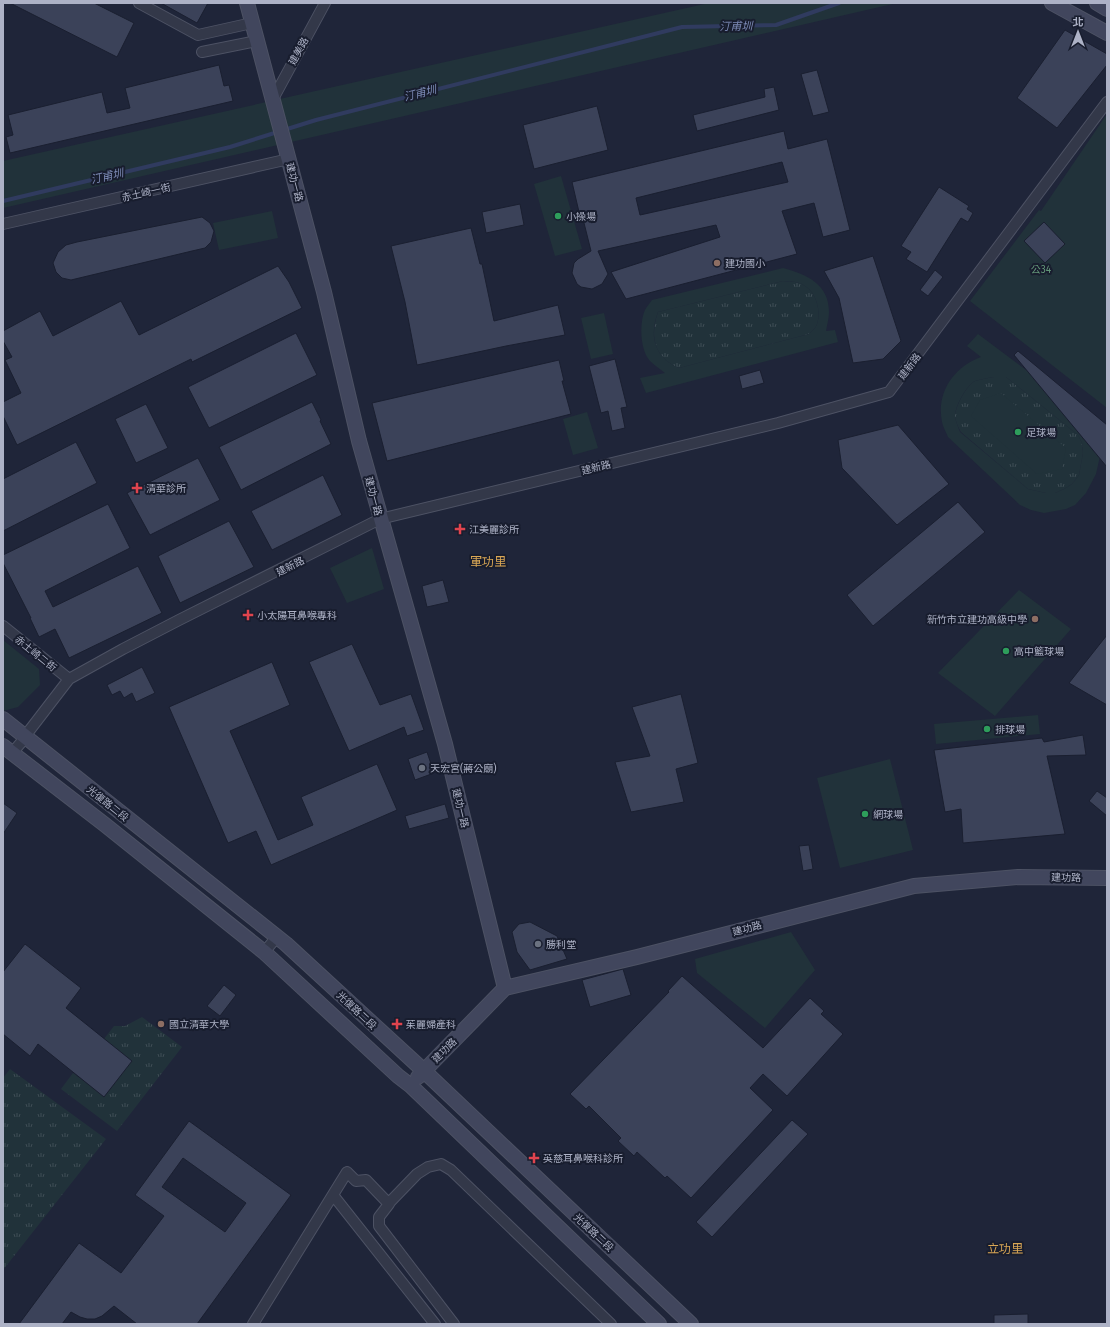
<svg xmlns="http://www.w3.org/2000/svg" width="1110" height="1327" font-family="'Fira Sans','Noto Sans TC',sans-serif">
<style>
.grass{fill:url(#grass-tufts)}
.green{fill:#21323a;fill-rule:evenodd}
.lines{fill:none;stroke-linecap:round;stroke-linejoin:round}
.stream{stroke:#303b5f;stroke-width:4}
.building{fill:#3b4259;stroke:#1a1f30;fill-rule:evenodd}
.street-casing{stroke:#4d5264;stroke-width:12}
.secondary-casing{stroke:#4d5264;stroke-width:16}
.street{stroke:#333849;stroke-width:10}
.secondary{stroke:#41465d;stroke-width:14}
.leisure-dot{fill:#2e9e5b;stroke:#181d2e;stroke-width:1.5}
.education-dot{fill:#8d6e63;stroke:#181d2e;stroke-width:1.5}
.health-dot{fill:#e0444e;stroke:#181d2e;stroke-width:1.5}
.worship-dot{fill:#6b7280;stroke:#181d2e;stroke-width:1.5}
.labels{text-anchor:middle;stroke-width:4;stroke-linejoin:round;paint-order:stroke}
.street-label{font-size:10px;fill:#adb2c6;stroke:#181d2e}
.poi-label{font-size:10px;fill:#adb2c6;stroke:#181d2e;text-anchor:start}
.park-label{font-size:10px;fill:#649879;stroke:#181d2e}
.water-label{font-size:11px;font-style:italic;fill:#7b89b4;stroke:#181d2e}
.quarter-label{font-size:12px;fill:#d9a755;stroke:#181d2e}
</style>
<defs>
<pattern id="grass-tufts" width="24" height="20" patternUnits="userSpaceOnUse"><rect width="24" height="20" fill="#21323a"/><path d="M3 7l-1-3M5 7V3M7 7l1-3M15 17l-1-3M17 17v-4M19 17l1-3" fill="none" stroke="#3f4d55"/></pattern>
</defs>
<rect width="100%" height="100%" fill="#1f2539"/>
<path class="grass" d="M783 281C788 282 794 281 799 283 815 288 822 309 817 324 816 328 812 331 809 334L679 368C653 357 650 336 658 312Z
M994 377H1006L1078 435 1082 443 1083 453 1079 475 1072 484 1064 489 1055 493H1046L1028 489 961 432C958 427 956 422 955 417 955 407 966 386 975 381 981 379 988 378 994 377Z
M142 1017 182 1047 117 1131 61 1089 73 1073 104 1096V1039L114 1026H125Z
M10 1069 106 1139 3 1270V1078Z"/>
<path class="green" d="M709 3H897L3 208V161Z
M1107 114V408L970 301 1039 210 1041 211Z
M561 176 582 249 555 256 534 184Z
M272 211 278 238 219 250 213 223Z
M783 268C806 274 829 284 829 312 829 318 827 325 826 331L835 330 838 342 646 393 640 378 665 373C660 369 654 365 650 361 640 350 639 323 645 310 647 306 650 303 652 300ZM783 281C788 282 794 281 799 283 815 288 822 309 817 324 816 328 812 331 809 334L679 368C654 357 649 336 658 312Z
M604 313 613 354 591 359 581 318Z
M978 334 1089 417 1100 456 1096 474 1086 493 1075 505 1066 509 1044 513 1031 510 1020 505 948 437C946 432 943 427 942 422 936 392 954 367 981 357L967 346ZM994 377H1006L1078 435 1082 443 1083 453 1079 475 1072 484 1064 489 1055 493H1046L1028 489 960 432C958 427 956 422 955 417 955 406 966 386 975 381 981 379 988 378 994 377Z
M1001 393 1066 448 1062 469 1037 474 971 416 980 400Z
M587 412 598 448 573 455 563 419Z
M372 548 384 589 347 603 330 568Z
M1019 590 1071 629 995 716 938 673Z
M3 640 39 669 40 685 18 707 3 711Z
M1038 715 1040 734 936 744 934 724Z
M890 759 913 850 840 868 817 778Z
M791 932 815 970 765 1028 697 973 695 959Z"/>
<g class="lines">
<path class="stream" d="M3 201 230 147 316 120 682 27 776 25 839 3"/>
</g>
<path class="building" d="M10 3H94L134 23 117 57Z
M161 3H208L197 23Z
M1065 30 1107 54V65L1057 128 1017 98Z
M219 65 224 86 229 85 233 101 10 153 6 137 13 135 8 115 102 92 107 113 130 108 125 88Z
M817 70 829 112 813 116 801 74Z
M774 87 779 110 697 131 693 115 765 97 764 89Z
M597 106 608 150 534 169 523 125Z
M784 131 788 149 827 139 850 230 823 237 814 203 782 211 797 254 626 299 611 272 720 237 716 225 598 251 608 274 602 284 592 289 581 287 577 284 572 273 574 263 578 259 591 251 581 211 579 212 572 182ZM782 162 788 182 640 215 636 198Z
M939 187 969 206 967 209 973 213 968 222 961 218 927 272 906 259 911 252 901 246Z
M520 204 524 225 486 233 482 212Z
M202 217 210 223 214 231 211 242 205 248 192 251 71 280 62 278 56 272 53 263 58 252 66 245 77 242Z
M1044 222 1065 244 1045 263 1024 241Z
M471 228 480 264H482L494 321 558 305 565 335 506 346 417 365 405 302 391 246Z
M873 256 901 341 883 359 853 363 839 298 824 271Z
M278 266 289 282 302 308 192 362 191 359 17 445 3 416V402L21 393 5 360 12 357 3 341V331L40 311 53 336 121 301 139 335Z
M935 270 943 277 928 296 920 290Z
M296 333 317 375 209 428 188 387Z
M1018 351 1107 425V467L1014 355Z
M615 359 627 407 621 408 625 428 612 431 608 411 601 413 589 366Z
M559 360 564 381H562L571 414 387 461 372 403Z
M760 370 764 383 742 389 739 376Z
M312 402 321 420 320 421 331 444 241 490 219 447Z
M146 404 168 448 136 463 115 419Z
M898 425 949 484 897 525 842 468 838 440Z
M76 442 97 483 3 531V479Z
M198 458 220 500 150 535 127 493Z
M323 475 342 515 272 550 251 511Z
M958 502 985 532 873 626 847 595Z
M108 504 130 548 45 591 53 607 138 566 162 613 69 658 55 629 39 637 30 618H31L3 563V555Z
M229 521 254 567 180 603 158 556Z
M443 580 449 602 427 607 422 586Z
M1107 635V705L1069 683Z
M352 644 380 705 411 694 424 730 407 736 404 727 349 751 309 662Z
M272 662 290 705 230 731 278 840 313 825 301 797 377 764 397 810 271 865 256 831 228 843 169 707Z
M142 667 155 693 136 702 132 693 124 698 120 691 112 695 107 685Z
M681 694 698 763 676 769 684 802 631 812 615 762 650 756 632 707Z
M1083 735 1086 755 1047 756 1065 834 963 843 961 809 945 812 934 750 1042 738 1044 742Z
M427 752 434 773 415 780 408 759Z
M1097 791 1107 798V816L1089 801Z
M3 803 17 813 3 834Z
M445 804 449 818 409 829 405 816Z
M809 845 813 869 803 871 799 846Z
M530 922 557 936 567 959 530 970 517 952 512 932 519 924Z
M25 944 81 988 66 1008 132 1061 104 1097 38 1044 30 1056 3 1034V972Z
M623 969 631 995 590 1007 582 980Z
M682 976 763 1048 810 998 824 1011 821 1014 843 1034 787 1096 763 1074 750 1088 773 1110 691 1198 667 1176 665 1178 637 1152 634 1156 618 1141 621 1138 589 1106 586 1109 570 1094 669 992 668 991Z
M224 985 236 995 220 1016 207 1006Z
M792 1120 808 1134 712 1237 696 1222Z
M189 1121 291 1195 197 1324H137L114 1306 102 1316 95 1319H87L80 1317 71 1312 62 1324H19L79 1243 121 1273 164 1216 135 1195ZM183 1158 246 1203 225 1232 162 1187Z
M1028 1314V1324H994V1315Z"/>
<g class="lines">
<defs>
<path id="street" d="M139 3 198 35 252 23
M202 52 257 41
M273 99 325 3
M3 224 289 159
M3 626 69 679
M12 753 25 738 29 731 69 679 123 649 179 620 380 519 778 423 889 392 1107 102
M264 952 277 937
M333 1195 435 1324
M389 1203 417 1174 428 1167 441 1164 451 1170 611 1324
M253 1324 347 1172 356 1181 366 1180 389 1204 379 1217V1226L454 1324"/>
<path id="secondary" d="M247 3 324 292 359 441 445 744 505 988
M1052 3 1107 33
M1097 3 1107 9
M3 719 286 944 423 1070 691 1324
M3 746 104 824 264 952 398 1076 411 1086 659 1324
M418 1077 505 988 637 957 914 886 1018 877 1107 878"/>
</defs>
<use href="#street" class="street-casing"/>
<use href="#secondary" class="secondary-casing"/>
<use href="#street" class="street"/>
<use href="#secondary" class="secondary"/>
</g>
<g class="leisure-dot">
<circle cx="558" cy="216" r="4"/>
<circle cx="1018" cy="432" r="4"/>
<circle cx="1006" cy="651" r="4"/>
<circle cx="987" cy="729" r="4"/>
<circle cx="865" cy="814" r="4"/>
</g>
<g class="education-dot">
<circle cx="717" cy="263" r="4"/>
<circle cx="1035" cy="619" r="4"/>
<circle cx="161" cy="1024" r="4"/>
</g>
<g class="health-dot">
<path d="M135 482h4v4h4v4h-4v4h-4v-4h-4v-4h4z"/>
<path d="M458 523h4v4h4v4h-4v4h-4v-4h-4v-4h4z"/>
<path d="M246 609h4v4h4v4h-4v4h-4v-4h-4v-4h4z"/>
<path d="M395 1018h4v4h4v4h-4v4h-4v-4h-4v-4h4z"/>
<path d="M532 1152h4v4h4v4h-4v4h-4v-4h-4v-4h4z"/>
</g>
<g class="worship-dot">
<circle cx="422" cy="768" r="4"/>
<circle cx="538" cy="944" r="4"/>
</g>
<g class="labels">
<g class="street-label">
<text transform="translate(298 51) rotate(-62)" y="4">建美路</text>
<text transform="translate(295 182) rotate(75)" y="4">建功一路</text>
<text transform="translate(146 192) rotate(-13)" y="4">赤土崎一街</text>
<text transform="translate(909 366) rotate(-53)" y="4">建新路</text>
<text transform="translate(596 467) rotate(-14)" y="4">建新路</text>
<text transform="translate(374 496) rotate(75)" y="4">建功一路</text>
<text transform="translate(290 566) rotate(-27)" y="4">建新路</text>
<text transform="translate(36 653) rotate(39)" y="4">赤土崎二街</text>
<text transform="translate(108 803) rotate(39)" y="4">光復路二段</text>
<text transform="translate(461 808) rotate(76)" y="4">建功一路</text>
<text transform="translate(1066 877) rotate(1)" y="4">建功路</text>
<text transform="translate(747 928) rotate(-15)" y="4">建功路</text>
<text transform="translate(357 1010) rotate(43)" y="4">光復路二段</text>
<text transform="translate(444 1050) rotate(-45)" y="4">建功路</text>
<text transform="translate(594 1232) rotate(43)" y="4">光復路二段</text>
</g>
<g class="poi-label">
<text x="566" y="220">小操場</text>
<text x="725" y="267">建功國小</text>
<text x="1026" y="436">足球場</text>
<text x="146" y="492">清華診所</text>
<text x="469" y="533">江美麗診所</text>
<text x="257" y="619">小太陽耳鼻喉專科</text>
<text x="1027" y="623" text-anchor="end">新竹市立建功高級中學</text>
<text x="1014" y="655">高中籃球場</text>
<text x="995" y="733">排球場</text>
<text x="430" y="772">天宏宮(蔣公廟)</text>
<text x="873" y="818">網球場</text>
<text x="546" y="948">勝利堂</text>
<text x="169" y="1028">國立清華大學</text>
<text x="406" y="1028">茱麗婦產科</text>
<text x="543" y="1162">英慈耳鼻喉科診所</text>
</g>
<g class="park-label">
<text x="1041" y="273">公34</text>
</g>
<g class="water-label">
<text transform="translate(736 26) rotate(-1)" y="4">汀甫圳</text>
<text transform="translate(420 93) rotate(-14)" y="4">汀甫圳</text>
<text transform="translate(107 176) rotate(-13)" y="4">汀甫圳</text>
</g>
<g class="quarter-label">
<text x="488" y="566">軍功里</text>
<text x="1005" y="1253">立功里</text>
</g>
</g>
<rect width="1110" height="1327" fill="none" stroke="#adb2c6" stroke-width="8"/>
<g transform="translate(1078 32)" stroke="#181d2e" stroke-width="3" paint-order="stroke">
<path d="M0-3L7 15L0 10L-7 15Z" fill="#adb2c6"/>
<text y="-6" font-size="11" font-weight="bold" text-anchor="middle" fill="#adb2c6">北</text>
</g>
</svg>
